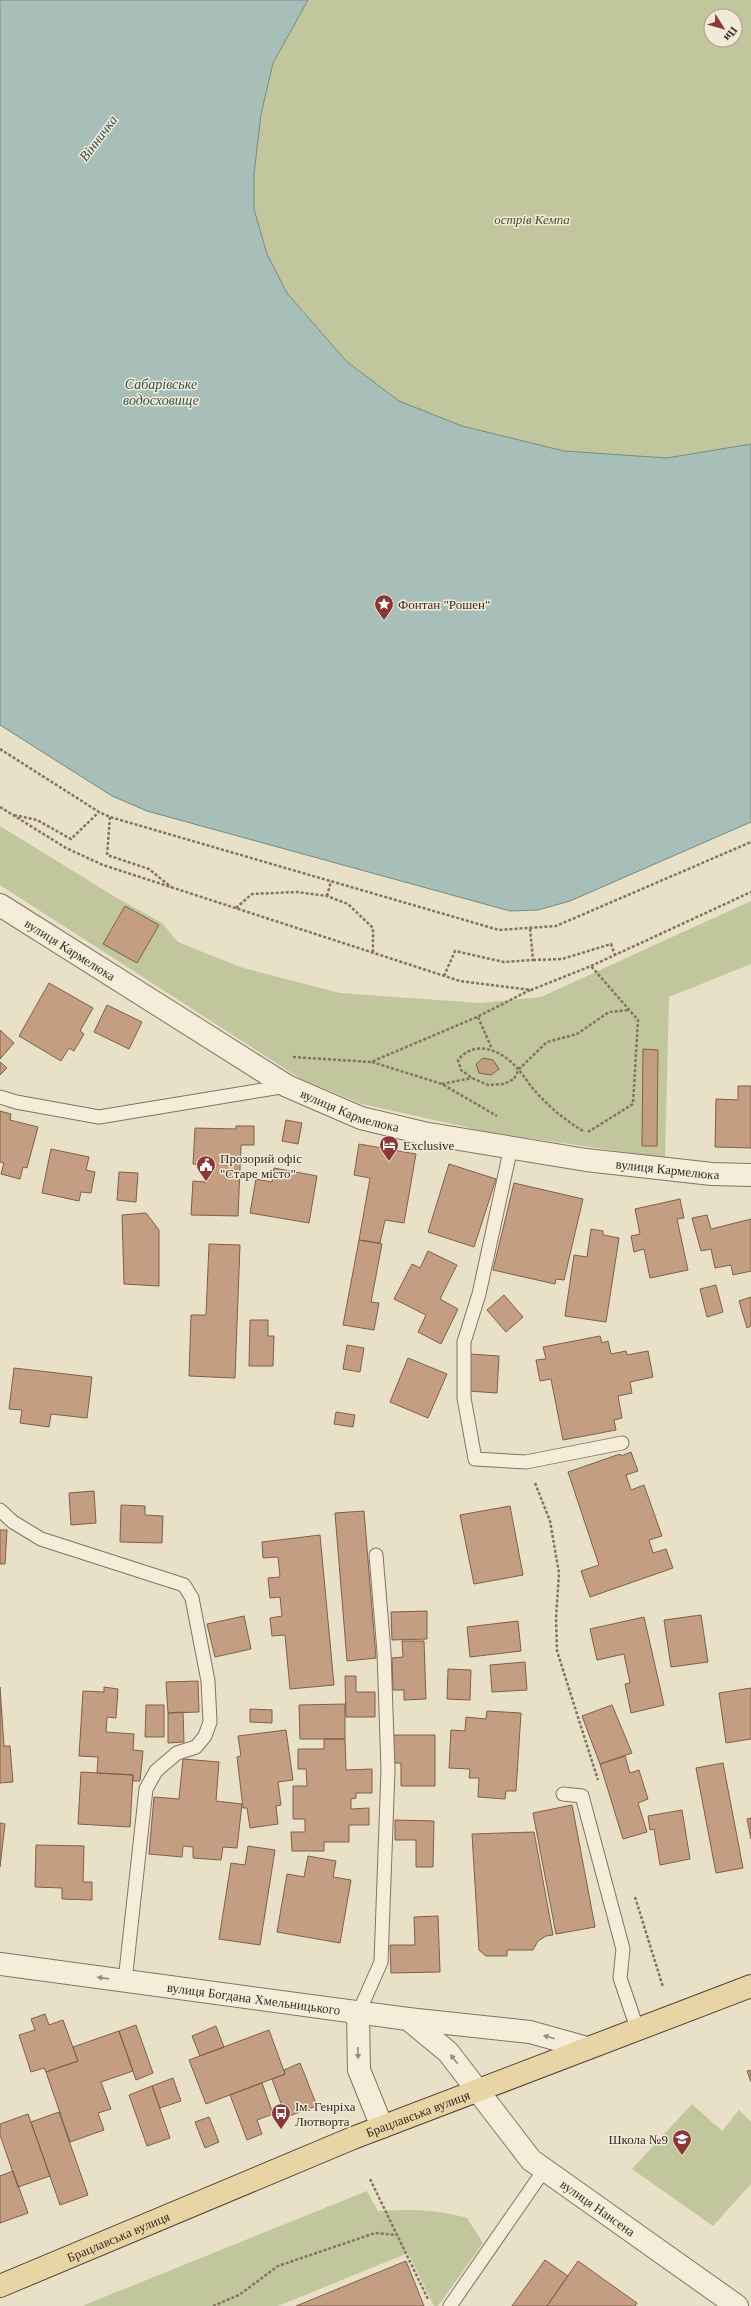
<svg xmlns="http://www.w3.org/2000/svg" width="751" height="2306" font-family="Georgia,serif">
<style>
.green{fill:#c1c69d;fill-rule:evenodd}
.water{fill:#a8beb8;stroke:#708b85}
.building{fill:#c39e82;stroke:#805f48}
.lines{fill:none;stroke-linecap:round;stroke-linejoin:round}
.service-casing{stroke:#83735f;stroke-width:15}
.minor-casing{stroke:#83735f;stroke-width:24}
.primary-casing{stroke:#524233;stroke-width:24}
.path{stroke:#83735f;stroke-width:2.5;stroke-dasharray:3 2;stroke-linecap:butt}
.service{stroke:#f5edda;stroke-width:13}
.minor{stroke:#f5edda;stroke-width:22}
.primary{stroke:#e8d4a5;stroke-width:22}
.oneway{fill:#968c7e}
.labels{text-anchor:middle;stroke-width:3;stroke-linejoin:round;paint-order:stroke}
.park-label{font-size:13px;font-style:italic;fill:#46502a;stroke:#f2ead7}
.poi-label{font-size:13px;fill:#362b21;stroke:#f2ead7;text-anchor:start}
.street-label{font-size:13px;fill:#362b21;stroke:#f2ead7}
.water-label{font-size:14px;font-style:italic;fill:#325352;stroke:#f2ead7}
</style>
<rect width="100%" height="100%" fill="#e9e0c8"/>
<path class="green" d="M308 0H751V444L667 458 564 451 462 426 399 401 346 361 287 293 267 254 254 209V174L261 114 273 63ZM711 16H735V40H711Z
M0 826 117 898 162 923 178 942 240 967 340 993 480 1003 541 997 751 901V964L669 997 665 1158 488 1132 362 1104 301 1079 0 885Z
M692 2104 722 2131 739 2110 751 2122V2184L713 2226 632 2169Z
M367 2191 378 2211C409 2209 436 2209 467 2218L483 2243 438 2306H434L408 2253 278 2306H82Z"/>
<path class="water" d="M0 0H308L273 63 261 114 254 174V209L267 254 287 293 346 361 399 401 462 426 564 451 667 458 751 444V822L570 901 538 910 510 911 147 811 112 796 0 725Z"/>
<path class="building" d="M125 906 159 925 137 963 103 944Z
M49 983 93 1008 80 1031 84 1034 74 1051 69 1048 61 1061 19 1036Z
M107 1005 142 1022 129 1049 94 1032Z
M0 1030 14 1043 0 1059Z
M643 1049 658 1050 657 1146H642Z
M483 1058 493 1060 499 1069 491 1075 479 1073 476 1064Z
M0 1062 7 1068 0 1075Z
M738 1086H751V1148L715 1147 716 1099 738 1100Z
M0 1111 11 1114 10 1120 38 1127 27 1168 23 1167 20 1179 1 1174 4 1163 0 1162Z
M286 1120 302 1123 298 1144 282 1141Z
M236 1126H254V1145H241L238 1216 191 1215 193 1181 206 1182V1165L193 1164 195 1128 236 1129Z
M359 1144 416 1154 404 1223 385 1220 380 1243 359 1240 370 1178 354 1175Z
M51 1149 89 1157 86 1170 95 1172 91 1193 81 1192 79 1201 42 1193Z
M449 1164 496 1179 474 1247 428 1232Z
M274 1168 317 1176 309 1223 250 1213 256 1179 272 1182Z
M119 1172 138 1173 136 1202 117 1200Z
M514 1183 583 1199 564 1280 556 1279 555 1284 493 1270Z
M680 1199 684 1218 677 1219 688 1270 650 1278 644 1249 634 1252 631 1236 640 1234 635 1209Z
M146 1213 159 1230V1286L124 1284 122 1215Z
M707 1215 711 1229 751 1219V1271L733 1275 731 1265 715 1268 711 1249 701 1251 692 1218Z
M591 1229 603 1231V1235L619 1238 606 1322 565 1316 574 1255 587 1257Z
M359 1240 382 1244 371 1302 379 1303 374 1330 343 1325Z
M209 1244 240 1245 235 1378 189 1376 191 1315H206Z
M428 1251 457 1265 440 1299 458 1309 441 1344 418 1332 426 1315 394 1299 412 1264 420 1268Z
M716 1285 723 1312 707 1317 700 1289Z
M504 1295 523 1317 506 1332 487 1310Z
M751 1297V1326L747 1328 739 1301Z
M250 1320H268V1336H274L273 1366H249Z
M600 1336 602 1343 608 1341 611 1354 626 1351 627 1355 648 1351 653 1377 630 1382 632 1393 618 1396 622 1418 614 1420 616 1430 563 1440 551 1379 540 1381 536 1360 546 1359 543 1347Z
M347 1345 364 1348 360 1372 343 1369Z
M470 1354 499 1356 497 1393 468 1391Z
M408 1358 447 1374 428 1418 390 1402Z
M14 1368 92 1377 87 1418 51 1414 49 1427 20 1423 22 1410 9 1409Z
M336 1412 355 1415 353 1427 334 1424Z
M631 1452 638 1471 626 1475 631 1490 644 1485 662 1536 649 1540 653 1553 666 1549 673 1568 590 1597 581 1571 599 1565 568 1472 620 1454 621 1456Z
M94 1491 96 1523 71 1525 69 1493Z
M121 1505 145 1506V1515L163 1516 162 1543 120 1542Z
M510 1506 523 1575 474 1584 460 1515Z
M364 1511 376 1658 347 1661 335 1513Z
M0 1530H7L5 1564H0Z
M320 1535 334 1685 290 1689 285 1635 272 1636 270 1618 282 1616 280 1597 270 1598 268 1578 280 1577 278 1557 263 1558 262 1542Z
M427 1611V1639L392 1640 391 1612Z
M701 1615 708 1662 671 1667 664 1620Z
M244 1616 251 1649 215 1657 207 1624Z
M644 1617 664 1705 631 1713 625 1684 630 1683 624 1654 597 1660 590 1629Z
M518 1621 521 1651 470 1657 467 1627Z
M402 1641H424L426 1699 404 1700V1690H393L392 1658 403 1657Z
M525 1662 527 1690 492 1692 490 1665Z
M448 1669 471 1670 470 1700 447 1699Z
M345 1676H356V1692H375V1717H346Z
M198 1681 199 1712 168 1713 166 1682Z
M0 1687 4 1746H10L13 1782 0 1783Z
M104 1687 118 1689 116 1718 107 1717 106 1732 134 1734 133 1750 143 1751 140 1781H133V1775L97 1773 98 1757 79 1756 83 1691 104 1692Z
M751 1688V1739L726 1743 719 1693Z
M345 1704V1739H300L299 1705Z
M146 1705H164V1737H145Z
M612 1705 632 1753 600 1764 582 1716Z
M250 1709 272 1710V1723L250 1722Z
M487 1711 521 1713 516 1791H506L505 1799 478 1797 479 1778H469L470 1769 449 1768 451 1730 465 1731 466 1717 486 1719Z
M183 1712 184 1742 168 1743V1713Z
M286 1730 293 1780 278 1782 281 1805 276 1806 278 1824 250 1828 247 1808H243L237 1757 241 1756 238 1736Z
M393 1735H435V1786H401V1763H394Z
M324 1739H345L346 1770 372 1769V1793H356V1798L351 1799V1809L369 1808V1825H349V1842H324V1851H292L291 1832H305V1819H293V1786H307L306 1769H298V1749H324Z
M625 1756 630 1773 639 1770 648 1799 638 1803 647 1832 623 1839 600 1764Z
M183 1759 219 1762 216 1801 242 1804 237 1848 223 1847 221 1860 193 1858V1847L183 1846 182 1857 149 1854 154 1797 179 1799Z
M723 1763 743 1868 716 1873 696 1768Z
M81 1772 133 1775 130 1827 78 1824Z
M572 1805 595 1927 556 1934 533 1813Z
M682 1810 690 1859 660 1865 654 1829 650 1830 648 1816Z
M751 1818V1839L747 1819Z
M395 1820 434 1821 433 1867H416V1840H395Z
M0 1823 5 1824 0 1867Z
M534 1832 553 1935 546 1936 538 1941 533 1950H507V1956H486L479 1950 472 1834Z
M36 1845 84 1846 83 1882H92V1900L62 1899V1888L35 1887Z
M248 1846 275 1850 260 1945 219 1939 231 1863 245 1865Z
M308 1856 336 1861 333 1877 351 1880 340 1943 277 1932 287 1874 304 1877Z
M438 1916 440 1972 391 1973 390 1945H415L414 1917Z
M45 2014 49 2025 63 2020 78 2061 46 2072 44 2068 31 2072 19 2035 35 2030 31 2019Z
M136 2025 153 2073 136 2080 119 2031Z
M216 2026 224 2047 200 2056 192 2036Z
M269 2030 285 2074 206 2104 189 2060Z
M119 2031 133 2071 101 2082 111 2109 98 2113 104 2130 70 2142 46 2072 78 2061 73 2047Z
M300 2063 317 2106 286 2117 272 2079 285 2074 284 2070Z
M751 2070V2082L747 2071Z
M173 2078 181 2101 160 2108 152 2086Z
M262 2083 273 2114 257 2120 262 2134 247 2140 230 2095Z
M152 2086 170 2138 147 2146 129 2095Z
M59 2112 88 2195 60 2205 31 2122Z
M28 2114 50 2176 18 2187 0 2135V2124Z
M209 2117 219 2142 205 2148 195 2122Z
M13 2171 28 2213 0 2223V2176Z
M545 2260 568 2276 547 2306H512Z
M406 2261 424 2306H296Z
M578 2261 637 2303 635 2306H547Z"/>
<g class="lines">
<defs>
<path id="service" d="M0 1097 16 1102 99 1117 287 1086
M511 1147 479 1294 464 1342V1398L475 1459 526 1462 622 1443
M0 1510 13 1522 41 1539 184 1585 192 1598 208 1681 210 1722 205 1736 196 1747 177 1753 156 1771 146 1789 125 1981
M563 1794 582 1796 623 1949 620 1978 637 2028
M358 2014 381 1962 388 1770 384 1652 376 1555
M450 2306 544 2170"/>
<g id="minor">
<path id="s1" d="M0 905 287 1086 361 1118 423 1133 586 1160 712 1174 751 1175"/>
<path id="s2" d="M0 1964 408 2019 448 2052 531 2160 737 2306"/>
<path d="M358 2014 359 2070 382 2127"/>
<path d="M408 2019 530 2032 587 2048"/>
</g>
<g id="primary">
<path id="s3" d="M0 2286 353 2138 751 1986"/>
</g>
</defs>
<use href="#service" class="service-casing"/>
<use href="#minor" class="minor-casing"/>
<use href="#primary" class="primary-casing"/>
<path class="path" d="M0 749 99 812 110 817 499 930 556 926 751 842
M0 807 66 848 103 865 460 981 531 990 591 966 751 892
M14 815 37 820 71 839 99 812
M110 817 107 855 149 869 171 887
M327 896 331 881
M236 908 252 894 297 892 327 896 348 904 373 928V953
M533 960 562 959 611 944 615 955
M444 976 455 951 504 962 533 960 530 928
M478 1017 492 1049
M293 1057 371 1062 477 1017 530 990
M372 1062 442 1084 497 1116
M442 1084 472 1078
M583 1131C565 1120 550 1108 536 1092 530 1086 525 1077 519 1070 503 1051 476 1038 458 1060L461 1070 472 1078 488 1085 504 1084 514 1079 519 1069 547 1042 577 1034 609 1012 629 1010
M588 1132 633 1104 638 1020 591 966
M535 1483 550 1521 559 1573 556 1618 557 1651 598 1780
M635 1897 663 1987
M370 2179 428 2299
M213 2306 239 2295 278 2266 375 2233 397 2235"/>
<use href="#service" class="service"/>
<use href="#minor" class="minor"/>
<use href="#primary" class="primary"/>
</g>
<defs><path id="oneway-solid" d="M-6-.8H1V-3.2L6.5 0L1 3.2V.8H-6Z"/></defs>
<g class="oneway">
<use href="#oneway-solid" transform="translate(103 1978) rotate(-172)"/>
<use href="#oneway-solid" transform="translate(549 2037) rotate(-164)"/>
<use href="#oneway-solid" transform="translate(358 2053) rotate(89)"/>
<use href="#oneway-solid" transform="translate(454 2059) rotate(-128)"/>
</g>
<defs>
<symbol id="sight-pin" viewBox="-11 -11 22 30"><path d="M0 17L-7.5 6A9.5 9.5 0 1 1 7.5 6Z" fill="#8c3636" stroke="#f2ead7"/><path d="M0-6L1.8-2.2L6-1.7L2.9 1.2L3.7 5.4L0 3.3L-3.7 5.4L-2.9 1.2L-6-1.7L-1.8-2.2Z" fill="#fff"/></symbol>
<symbol id="hotel-pin" viewBox="-11 -11 22 30"><path d="M0 17L-7.5 6A9.5 9.5 0 1 1 7.5 6Z" fill="#8c3636" stroke="#f2ead7"/><path d="M-6-4.5h1.5V1H6V5H4.5V3h-9V5H-6ZM-4 0a1.8 1.8 0 1 1 3.6 0ZM.5 0V-2.5h3Q6-2.5 6 0Z" fill="#fff"/></symbol>
<symbol id="civic-pin" viewBox="-11 -11 22 30"><path d="M0 17L-7.5 6A9.5 9.5 0 1 1 7.5 6Z" fill="#8c3636" stroke="#f2ead7"/><path d="M-.6-6.5H3V-4.5H.6V-3L4-1V1h2V6H-6V1h2V-1L-.6-3ZM-1.2 2.5V6h2.4V2.5Z" fill="#fff"/></symbol>
<symbol id="bus-pin" viewBox="-11 -11 22 30"><path d="M0 17L-7.5 6A9.5 9.5 0 1 1 7.5 6Z" fill="#8c3636" stroke="#f2ead7"/><path d="M-5-6H5V4H4V6H2V4H-2V6H-4V4H-5ZM-3.5-4V0h7V-4ZM-3.5 1.2v1.5H-2V1.2ZM2 1.2v1.5H3.5V1.2Z" fill="#fff"/></symbol>
<symbol id="school-pin" viewBox="-11 -11 22 30"><path d="M0 17L-7.5 6A9.5 9.5 0 1 1 7.5 6Z" fill="#8c3636" stroke="#f2ead7"/><path d="M0-5L7-2L0 1L-7-2ZM-4 1L0 2.5L4 1V4Q0 6-4 4Z" fill="#fff"/></symbol>
</defs>
<g fill-rule="evenodd">
<use href="#sight-pin" x="373" y="593" width="22" height="30"/>
<use href="#hotel-pin" x="378" y="1134" width="22" height="30"/>
<use href="#civic-pin" x="195" y="1154" width="22" height="30"/>
<use href="#bus-pin" x="270" y="2102" width="22" height="30"/>
<use href="#school-pin" x="671" y="2128" width="22" height="30"/>
</g>
<g class="labels">
<g class="park-label">
<text x="532" y="224">острів Кемпа</text>
</g>
<g class="poi-label">
<text x="398" y="609">Фонтан "Рошен"</text>
<text x="403" y="1150">Exclusive</text>
<text x="220" y="1163">Прозорий офіс<tspan x="220" dy="15">"Старе місто"</tspan></text>
<text x="295" y="2111">Ім. Генріха<tspan x="295" dy="15">Лютворта</tspan></text>
<text x="668" y="2144" text-anchor="end">Школа №9</text>
</g>
<g class="street-label">
<text dy="5" stroke="none"><textPath href="#s1" startOffset="83">вулиця Кармелюка</textPath></text>
<text dy="5" stroke="none"><textPath href="#s1" startOffset="407">вулиця Кармелюка</textPath></text>
<text dy="5" stroke="none"><textPath href="#s1" startOffset="731">вулиця Кармелюка</textPath></text>
<text dy="5" stroke="none"><textPath href="#s2" startOffset="256">вулиця Богдана Хмельницького</textPath></text>
<text dy="5" stroke="none"><textPath href="#s3" startOffset="452">Брацлавська вулиця</textPath></text>
<text dy="5" stroke="none"><textPath href="#s2" startOffset="682">вулиця Нансена</textPath></text>
<text dy="5" stroke="none"><textPath href="#s3" startOffset="128">Брацлавська вулиця</textPath></text>
</g>
<g class="water-label">
<text transform="translate(98 138) rotate(-53)" y="5">Вінничка</text>
<text x="161" y="389">Сабарівське<tspan x="161" dy="16">водосховище</tspan></text>
</g>
</g>
<g transform="translate(723 28) rotate(127)"><circle r="19" fill="#f2ead7" stroke="#a79e8e"/>
<path d="M0-3L7 15L0 10L-7 15Z" fill="#8c3636"/>
<text y="-6" font-size="11" font-weight="bold" text-anchor="middle" fill="#362b21">Пн</text>
</g>
</svg>
